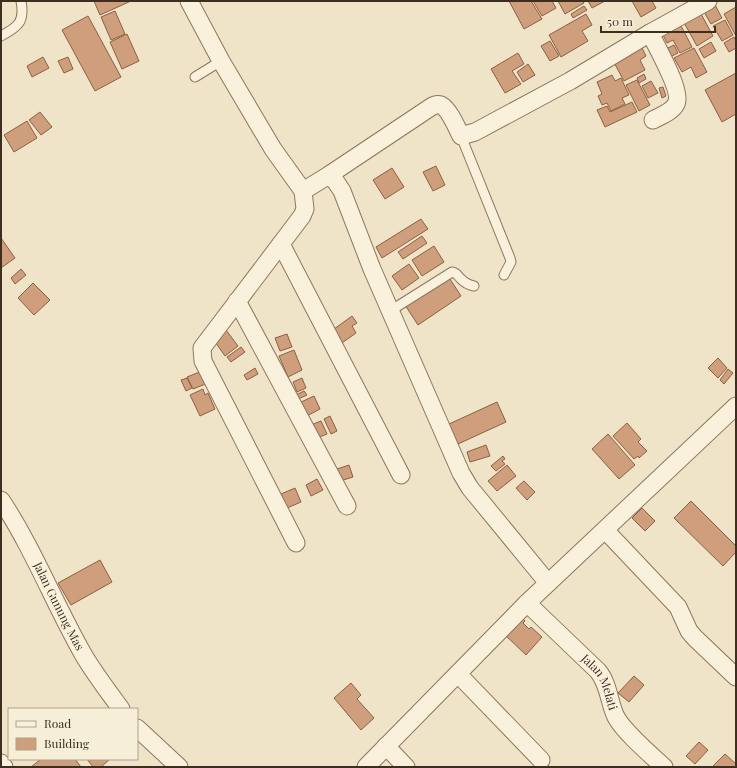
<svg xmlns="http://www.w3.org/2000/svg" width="737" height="768" font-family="'Playfair Display',serif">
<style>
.building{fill:#cf9f7d;stroke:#8d5f41}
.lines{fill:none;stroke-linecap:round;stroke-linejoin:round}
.service-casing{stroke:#8d765c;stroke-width:11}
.minor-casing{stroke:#8d765c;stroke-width:19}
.service{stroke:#faf1dc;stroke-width:9}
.minor{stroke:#faf1dc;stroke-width:17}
.labels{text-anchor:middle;stroke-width:4;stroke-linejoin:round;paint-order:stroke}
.street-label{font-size:12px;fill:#3d2e20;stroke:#f7eed8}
</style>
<rect width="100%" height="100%" fill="#f0e4c8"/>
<path class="building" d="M94 1H131L100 15Z
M509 1H531L542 19 524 29Z
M533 1H552L556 8 542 16Z
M558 1H583L584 3 565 14Z
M588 1H605L592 8Z
M632 1H652L656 8 641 17Z
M714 3 722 18 711 24 703 10Z
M584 6 587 10 573 18 571 14Z
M736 7V36L724 14Z
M115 11 125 34 111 40 101 17Z
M700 12 713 36 697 46 683 21Z
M586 14 592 25 582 31 588 41 561 57 549 35Z
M88 16 121 77 95 91 62 30Z
M725 20 733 35 722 41 713 26Z
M679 22 692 47 680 53 673 40 667 43 661 31Z
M127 34 139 61 122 69 110 42Z
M734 37 736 41V48L729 52 724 43Z
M550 41 559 56 550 61 541 46Z
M639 42 646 56 640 60 645 70 624 81 611 57Z
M711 42 716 51 704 58 699 49Z
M674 45 678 53 666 59 662 51Z
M694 48 707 72 696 78 691 67 682 72 674 58Z
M518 53 524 64 512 71 521 84 505 93 491 69Z
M43 57 49 68 32 77 27 66Z
M68 57 73 69 64 73 58 61Z
M528 64 535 75 523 82 517 72Z
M736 73V114L722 122 705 90Z
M644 74 646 79 639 83 637 78Z
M612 75 615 81 621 78 629 95 622 98 625 104 611 111 607 103 602 105 598 96 602 94 597 82Z
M637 80 650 105 639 111 626 85Z
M651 81 658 93 648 98 642 86Z
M663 87 666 96 662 98 659 88Z
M632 102 637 112 605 127 597 110 607 106 610 112Z
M40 112 52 127 41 135 29 120Z
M27 121 37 138 14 152 4 135Z
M436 166 445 185 433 191 423 172Z
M392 168 404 187 385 199 373 180Z
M421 219 428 229 382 258 376 247Z
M422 236 427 243 403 259 398 252Z
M1 238 15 258 1 268Z
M434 246 444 262 422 276 412 260Z
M409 264 419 278 402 290 392 276Z
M21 269 26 275 15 284 11 278Z
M448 276 461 296 418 325 405 305Z
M33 283 50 300 34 315 18 298Z
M352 316 357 323 352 326 356 333 339 345 330 332Z
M226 330 238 346 225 356 213 339Z
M287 334 292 347 280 351 275 338Z
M241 347 245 352 231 362 227 357Z
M294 350 302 370 288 377 279 356Z
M718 358 727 368 718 378 708 368Z
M255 368 258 374 247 380 244 375Z
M728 369 733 373 724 384 720 380Z
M202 371 208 383 193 389 187 377Z
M187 378 192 388 186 391 181 380Z
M302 378 306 388 297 392 293 382Z
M203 389 205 395 208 393 215 409 200 416 190 395Z
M304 391 307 395 298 399 296 395Z
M314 396 320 409 305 417 299 403Z
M497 402 506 422 458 444 449 424Z
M330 416 337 431 331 434 324 419Z
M321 421 327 434 317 438 311 425Z
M627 423 641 439 638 442 647 451 639 458 638 456 634 459 613 436Z
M608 434 635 465 619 479 592 449Z
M486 445 490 456 470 462 467 452Z
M503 456 505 459 502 461 505 464 496 471 491 466Z
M349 465 353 477 337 482 334 470Z
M507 465 516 476 497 491 488 481Z
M317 479 323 490 311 496 306 485Z
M524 481 535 492 527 500 516 488Z
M295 488 301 502 287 508 281 494Z
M691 501 736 546V552L723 566 674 518Z
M642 508 655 521 645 531 632 518Z
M100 560 112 582 71 605 58 583Z
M518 614 525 621 523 623 529 629 531 627 542 637 526 655 502 632Z
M634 676 644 685 629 702 618 693Z
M351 683 361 695 357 699 374 718 361 730 334 698Z
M699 742 708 750 695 764 686 756Z
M725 754 736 764V767H712Z
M41 759H75L81 767H31Z
M87 759H110L101 767H93Z"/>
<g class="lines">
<defs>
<path id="service" d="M1 36C18 27 25 22 21 1
M195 77 221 61
M461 136 510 258 511 262 504 275
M390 311 452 272C457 273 457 275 461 279 464 282 469 285 474 286"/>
<g id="minor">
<path d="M189 1 221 61 273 149 303 191 305 209 302 216 202 348 203 361 296 543"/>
<path d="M650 33C656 46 683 92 676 104 672 112 660 116 653 120"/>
<path d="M329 175 431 107C434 105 437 104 441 105 449 109 457 128 461 136L475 132 570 81 650 33 708 1"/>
<path d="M303 191 329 175 336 182 342 191 372 269 461 473 470 488 548 583"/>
<path d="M281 244 401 475"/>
<path d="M237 301 347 506"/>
<path id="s1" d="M1 500C33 548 54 603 83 654 94 673 108 691 121 709"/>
<path d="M605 530 678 607 689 631 695 638 736 677"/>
<path id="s2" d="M527 603 598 671C609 684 609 703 616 717 624 732 651 755 664 767"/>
<path d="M458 674 541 760"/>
<path d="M137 728 179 767"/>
<path d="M386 746 406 767"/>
<path d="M1 763 4 767"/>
<path d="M366 767 527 603 736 406"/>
</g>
</defs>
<use href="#service" class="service-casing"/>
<use href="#minor" class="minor-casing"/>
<use href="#service" class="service"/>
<use href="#minor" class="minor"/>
</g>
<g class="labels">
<g class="street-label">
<text dy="4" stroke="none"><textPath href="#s1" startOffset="121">Jalan Gunung Mas</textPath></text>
<text dy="4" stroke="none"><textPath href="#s2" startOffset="109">Jalan Melati</textPath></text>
</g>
</g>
<rect width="737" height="768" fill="none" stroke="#3d2e20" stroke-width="4"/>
<rect x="8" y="708" width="130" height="52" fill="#f7eed8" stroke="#ada18e"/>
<rect x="16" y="721" width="20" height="6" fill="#faf1dc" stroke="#ada18e"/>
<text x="44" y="728" font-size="12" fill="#3d2e20">Road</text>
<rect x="16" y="738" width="20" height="12" fill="#cf9f7d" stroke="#ada18e"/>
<text x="44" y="748" font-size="12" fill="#3d2e20">Building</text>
<path d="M601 26v6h114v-6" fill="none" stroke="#3d2e20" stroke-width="2"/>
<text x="607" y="26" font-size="12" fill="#3d2e20" stroke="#f7eed8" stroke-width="3" paint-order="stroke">50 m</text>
</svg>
